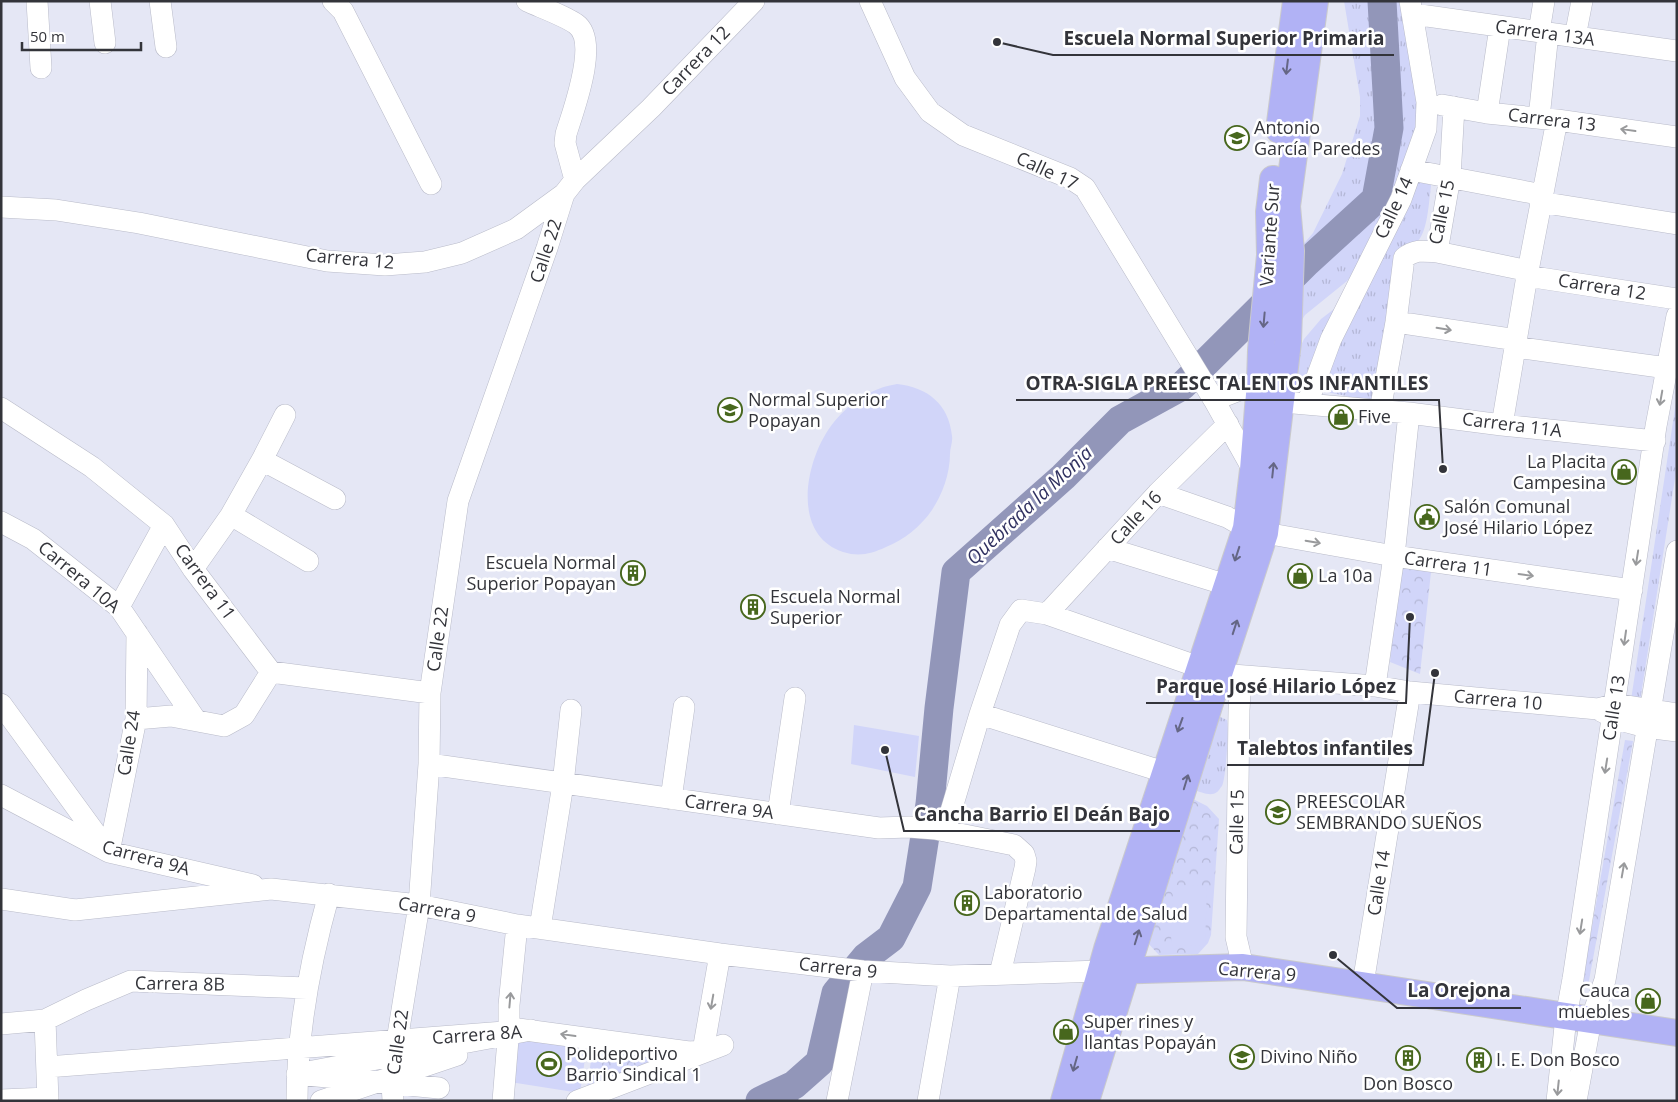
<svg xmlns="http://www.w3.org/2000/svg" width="1678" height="1102" font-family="'Open Sans',sans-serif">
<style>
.grass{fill:url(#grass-tufts)}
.park{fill:url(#park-crowns)}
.garden{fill:#d1d5f9}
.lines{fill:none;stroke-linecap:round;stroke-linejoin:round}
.stream{stroke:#9296b9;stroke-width:5}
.river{stroke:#9296b9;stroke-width:29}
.minor-casing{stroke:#b9bbc9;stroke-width:22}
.major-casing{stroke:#cacacc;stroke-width:28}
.minor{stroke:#fff;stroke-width:21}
.major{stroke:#b1b2f5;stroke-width:26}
.oneway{stroke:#656685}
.oneway2{stroke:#999a9c}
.labels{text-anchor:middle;stroke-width:5;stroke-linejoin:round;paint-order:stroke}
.street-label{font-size:18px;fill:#33343a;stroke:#fff}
.poi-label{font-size:18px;fill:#33343a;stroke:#fff;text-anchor:start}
.water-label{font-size:19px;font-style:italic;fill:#313261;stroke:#fff}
.leader{fill:none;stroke:#33343a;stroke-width:2}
.callout-dot{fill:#33343a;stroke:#fff;stroke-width:2}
.callout-label{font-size:19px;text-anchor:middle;font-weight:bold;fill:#33343a;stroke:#fff;stroke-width:5;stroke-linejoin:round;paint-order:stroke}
</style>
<defs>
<pattern id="grass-tufts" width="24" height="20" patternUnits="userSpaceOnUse" patternTransform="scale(1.25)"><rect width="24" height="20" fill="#d1d5f9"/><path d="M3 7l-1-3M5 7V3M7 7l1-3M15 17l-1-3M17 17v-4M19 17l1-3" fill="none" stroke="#b4b7d6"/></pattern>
<pattern id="park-crowns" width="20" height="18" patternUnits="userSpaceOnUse" patternTransform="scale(1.25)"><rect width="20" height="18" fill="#d1d5f9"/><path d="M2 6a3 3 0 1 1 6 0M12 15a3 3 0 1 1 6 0" fill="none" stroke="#b4b7d6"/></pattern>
</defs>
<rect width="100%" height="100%" fill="#e5e7f5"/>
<path class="grass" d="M1344 1H1402L1416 94 1417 124 1397 195 1361 264 1347 281 1305 315 1299 325 1300 248 1313 233 1342 174 1360 116V97Z
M1415 179H1432C1429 195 1429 229 1418 241L1382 386 1368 406 1347 396 1294 386 1298 352 1304 339 1321 319 1342 303Z
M1677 395V466L1640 701 1631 700Z
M1218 716 1227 720C1229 728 1226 778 1222 786 1221 787 1218 792 1217 792 1211 797 1201 792 1194 790Z"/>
<path class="park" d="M1400 565 1431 572 1420 674 1390 662Z
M1625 740 1633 741 1588 986 1582 983Z
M1195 800 1207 806 1219 819 1211 935 1208 943 1198 954 1159 955 1146 941 1189 801Z
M593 1046 671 1057 587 1089Z"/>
<path class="garden" d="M897 384C927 387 949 404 952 436 953 442 950 448 950 454 950 474 942 495 932 510 921 526 904 540 886 547 871 554 859 557 843 552 789 534 806 456 834 422 850 403 871 388 897 384Z
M854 725 919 736 915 777 851 764Z
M1173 885 1207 886 1205 946 1171 945Z
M517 1035 587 1045 580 1093 510 1082Z"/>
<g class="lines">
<path class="stream" d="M794 1085 796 1100"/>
<path class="river" d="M760 1101 794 1085 820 1062 836 993 866 957 891 938 917 887 930 804 939 708 956 572 1063 477 1120 420 1182 386 1307 262 1376 199 1389 128 1382 1"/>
<defs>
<path id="minor" d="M37 1 41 68
M100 1 105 43
M160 1 166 47
M333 1 343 11 431 184
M527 1C540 7 565 16 576 24 600 41 573 111 566 134L565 143 575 180
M870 1 905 78 930 112 963 135 1070 178 1085 188 1214 400 1253 470
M1413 14 1677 51
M1539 32 1544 1
M1575 37 1582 1
M1442 105 1487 113 1557 120 1677 137
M1487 113 1500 27
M1539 118 1548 33
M1411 170 1543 195
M1540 202 1677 224
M1 207 56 210 139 223 327 261 385 265 425 262 462 253 516 229 564 194 575 180 651 108 754 1
M1437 252 1529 271
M1527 276 1677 299
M1396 322 1517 340
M1515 347 1667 368
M1214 400 1260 382
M1294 403 1409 413 1502 425 1655 441
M1307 404 1331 339 1401 199 1426 129 1427 102 1410 1
M1 408 92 467 164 525 193 569 271 672 430 693
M1380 411 1396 322 1404 258C1415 249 1424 251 1437 252L1450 177 1454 107
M1502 425 1527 276 1557 120
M262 460 335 499
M1158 493 1227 517 1246 528
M231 515 308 561
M1 522 33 539 119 607 195 719
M1265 533 1394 556 1632 590
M1107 548 1227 585
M193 569 231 515 262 460 285 415
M119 607 164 525
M1047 614 1158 493 1228 424
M1241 676 1239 710 1236 937 1243 967
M1375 686 1394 556 1409 413
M1 704 106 848
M1601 711C1624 724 1650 728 1677 731
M980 714 1164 772
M136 719 171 716 224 726 244 715 271 672
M429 764 879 828 909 827 935 829 1014 845 1024 854 1026 861 1025 868 1000 974
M1 795 109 852 253 885
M671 799 684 707
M778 814 795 698
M945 831 980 714 1010 625 1021 610 1047 614 1219 674 1375 686 1410 692 1598 709 1615 704 1677 714
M109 852 136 719 137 633
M1 899 75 910 271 889 419 905 517 925 720 954 863 971 950 976 1101 971
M540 928 563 784 571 710
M1363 984 1410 692
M45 1020 48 1101
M1 1024 45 1020 86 1000 131 981 307 988
M518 1029 689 1052 703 1051
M703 1051 720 954
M47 1067 531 1030 297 1074 439 1088
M1 1100 48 1098
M297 1101C297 1031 310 962 329 894
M321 1101 457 1055
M393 1101 392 1083 397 1041 419 905 429 764 430 693 458 501 547 248 564 194
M503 1101 509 1027V1005L517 925
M577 1101 723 1045
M837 1101 863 971
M928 1101 950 976
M1557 1101 1566 1017 1573 979 1656 426 1677 316
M1576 1101 1591 1020 1605 980 1677 551"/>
<path id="major" d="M1279 130 1296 1
M1110 971 1243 967 1677 1033
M1064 1101 1107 949 1246 528 1253 470 1260 382 1261 350 1270 255 1269 212 1273 179
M1086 1101 1219 674 1265 533 1288 342 1291 251 1287 206 1315 1"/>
</defs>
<use href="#minor" class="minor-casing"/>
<use href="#major" class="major-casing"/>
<use href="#minor" class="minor"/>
<use href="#major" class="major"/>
</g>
<defs><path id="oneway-shaft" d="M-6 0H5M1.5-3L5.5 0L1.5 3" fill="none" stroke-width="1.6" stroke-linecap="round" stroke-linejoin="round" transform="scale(1.25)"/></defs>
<g class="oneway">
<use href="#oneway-shaft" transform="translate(1287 67) rotate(97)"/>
<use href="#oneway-shaft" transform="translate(1264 320) rotate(95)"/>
<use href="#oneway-shaft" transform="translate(1273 470) rotate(-84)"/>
<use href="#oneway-shaft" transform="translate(1237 554) rotate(108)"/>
<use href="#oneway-shaft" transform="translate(1235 627) rotate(-72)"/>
<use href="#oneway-shaft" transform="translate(1180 725) rotate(110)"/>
<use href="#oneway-shaft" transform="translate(1186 782) rotate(-73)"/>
<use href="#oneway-shaft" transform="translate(1137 937) rotate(-73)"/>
<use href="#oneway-shaft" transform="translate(1075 1064) rotate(106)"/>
</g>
<g class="oneway2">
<use href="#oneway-shaft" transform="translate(1628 130) rotate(-172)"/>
<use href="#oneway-shaft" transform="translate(1444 329) rotate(9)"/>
<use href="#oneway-shaft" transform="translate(1661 398) rotate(100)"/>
<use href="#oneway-shaft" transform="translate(1313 542) rotate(10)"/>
<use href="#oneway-shaft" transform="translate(1637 558) rotate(99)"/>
<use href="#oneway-shaft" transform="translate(1526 575) rotate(8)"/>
<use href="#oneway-shaft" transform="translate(1625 638) rotate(98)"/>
<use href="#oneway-shaft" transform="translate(1606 766) rotate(99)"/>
<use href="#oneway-shaft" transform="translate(1623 870) rotate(-80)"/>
<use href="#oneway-shaft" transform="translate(1581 927) rotate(99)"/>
<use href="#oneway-shaft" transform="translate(510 1000) rotate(-85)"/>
<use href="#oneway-shaft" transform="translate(712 1002) rotate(100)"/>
<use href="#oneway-shaft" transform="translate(568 1035) rotate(-172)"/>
<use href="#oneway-shaft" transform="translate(1558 1088) rotate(96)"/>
</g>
<defs>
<symbol id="school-ring" viewBox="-11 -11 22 22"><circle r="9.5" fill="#fff" stroke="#47671d" stroke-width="1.5"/><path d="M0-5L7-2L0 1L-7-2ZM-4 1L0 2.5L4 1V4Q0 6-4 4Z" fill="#47671d"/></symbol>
<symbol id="shop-ring" viewBox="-11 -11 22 22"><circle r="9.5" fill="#fff" stroke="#47671d" stroke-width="1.5"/><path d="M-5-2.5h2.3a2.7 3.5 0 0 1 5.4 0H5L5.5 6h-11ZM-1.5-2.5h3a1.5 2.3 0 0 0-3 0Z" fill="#47671d"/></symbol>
<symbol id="civic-ring" viewBox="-11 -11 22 22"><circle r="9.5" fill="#fff" stroke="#47671d" stroke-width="1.5"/><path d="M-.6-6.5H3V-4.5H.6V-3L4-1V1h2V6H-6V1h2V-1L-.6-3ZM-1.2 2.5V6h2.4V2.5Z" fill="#47671d"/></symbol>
<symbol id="building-ring" viewBox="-11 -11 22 22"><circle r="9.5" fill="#fff" stroke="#47671d" stroke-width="1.5"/><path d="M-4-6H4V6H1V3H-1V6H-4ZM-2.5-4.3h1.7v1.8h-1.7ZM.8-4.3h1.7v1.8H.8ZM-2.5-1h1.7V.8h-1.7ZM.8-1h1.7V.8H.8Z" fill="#47671d"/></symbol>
<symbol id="stadium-ring" viewBox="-11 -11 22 22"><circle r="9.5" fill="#fff" stroke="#47671d" stroke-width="1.5"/><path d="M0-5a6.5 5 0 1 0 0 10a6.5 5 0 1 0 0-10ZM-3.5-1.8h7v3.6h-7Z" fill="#47671d"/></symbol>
</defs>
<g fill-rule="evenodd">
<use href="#school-ring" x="1223" y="124" width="28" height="28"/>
<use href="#school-ring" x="716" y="396" width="28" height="28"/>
<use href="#shop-ring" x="1327" y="403" width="28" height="28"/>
<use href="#shop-ring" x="1610" y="458" width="28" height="28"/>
<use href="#civic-ring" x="1413" y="503" width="28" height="28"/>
<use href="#building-ring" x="619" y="559" width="28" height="28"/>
<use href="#shop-ring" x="1286" y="562" width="28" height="28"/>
<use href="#building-ring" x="739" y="593" width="28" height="28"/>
<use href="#school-ring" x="1264" y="798" width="28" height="28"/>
<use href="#building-ring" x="953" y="889" width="28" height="28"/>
<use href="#shop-ring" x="1634" y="987" width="28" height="28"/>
<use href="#shop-ring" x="1052" y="1018" width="28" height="28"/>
<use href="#school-ring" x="1228" y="1043" width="28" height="28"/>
<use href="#building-ring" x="1394" y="1044" width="28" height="28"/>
<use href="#building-ring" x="1465" y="1046" width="28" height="28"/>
<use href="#stadium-ring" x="535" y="1050" width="28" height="28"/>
</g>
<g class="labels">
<g class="street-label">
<text transform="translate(1545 33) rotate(8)" y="6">Carrera 13A</text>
<text transform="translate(696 61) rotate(-46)" y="6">Carrera 12</text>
<text transform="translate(1552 120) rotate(7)" y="6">Carrera 13</text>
<text transform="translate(1047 171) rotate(25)" y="6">Calle 17</text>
<text transform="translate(1394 208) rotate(-65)" y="6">Calle 14</text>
<text transform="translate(1442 212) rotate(-78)" y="6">Calle 15</text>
<text transform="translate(1270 235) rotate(-86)" y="6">Variante Sur</text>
<text transform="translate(546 251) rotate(-72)" y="6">Calle 22</text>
<text transform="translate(350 259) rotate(5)" y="6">Carrera 12</text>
<text transform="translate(1602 287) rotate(9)" y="6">Carrera 12</text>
<text transform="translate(1512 425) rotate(7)" y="6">Carrera 11A</text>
<text transform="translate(1136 518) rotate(-47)" y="6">Calle 16</text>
<text transform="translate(1448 564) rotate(8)" y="6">Carrera 11</text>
<text transform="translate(79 577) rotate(40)" y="6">Carrera 10A</text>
<text transform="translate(205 582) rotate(54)" y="6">Carrera 11</text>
<text transform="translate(438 639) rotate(-82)" y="6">Calle 22</text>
<text transform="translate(1498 700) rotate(5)" y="6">Carrera 10</text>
<text transform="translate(1614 708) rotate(-81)" y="6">Calle 13</text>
<text transform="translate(129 743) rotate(-81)" y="6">Calle 24</text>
<text transform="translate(729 807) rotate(8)" y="6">Carrera 9A</text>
<text transform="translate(1237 822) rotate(-89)" y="6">Calle 15</text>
<text transform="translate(146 858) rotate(15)" y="6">Carrera 9A</text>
<text transform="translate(1379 883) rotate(-81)" y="6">Calle 14</text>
<text transform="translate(437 910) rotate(10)" y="6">Carrera 9</text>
<text transform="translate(838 968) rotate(6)" y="6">Carrera 9</text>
<text transform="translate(1257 972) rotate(5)" y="6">Carrera 9</text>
<text transform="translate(180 984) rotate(1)" y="6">Carrera 8B</text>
<text transform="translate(477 1035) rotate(-4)" y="6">Carrera 8A</text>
<text transform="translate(398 1042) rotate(-82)" y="6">Calle 22</text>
</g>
<g class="poi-label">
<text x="1254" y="134">Antonio<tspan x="1254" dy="21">García Paredes</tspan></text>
<text x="748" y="406">Normal Superior<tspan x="748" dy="21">Popayan</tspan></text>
<text x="1358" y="423">Five</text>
<text x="1606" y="468" text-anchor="end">La Placita<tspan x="1606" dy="21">Campesina</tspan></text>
<text x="1444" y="513">Salón Comunal<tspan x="1444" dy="21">José Hilario López</tspan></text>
<text x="616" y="569" text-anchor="end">Escuela Normal<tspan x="616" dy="21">Superior Popayan</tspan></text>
<text x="1318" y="582">La 10a</text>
<text x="770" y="603">Escuela Normal<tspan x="770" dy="21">Superior</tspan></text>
<text x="1296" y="808">PREESCOLAR<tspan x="1296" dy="21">SEMBRANDO SUEÑOS</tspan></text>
<text x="984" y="899">Laboratorio<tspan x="984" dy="21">Departamental de Salud</tspan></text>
<text x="1630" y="997" text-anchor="end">Cauca<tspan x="1630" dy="21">muebles</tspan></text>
<text x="1084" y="1028">Super rines y<tspan x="1084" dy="21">llantas Popayán</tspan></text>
<text x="566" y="1060">Polideportivo<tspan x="566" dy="21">Barrio Sindical 1</tspan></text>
<text x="1260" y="1063">Divino Niño</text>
<text x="1496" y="1066">I. E. Don Bosco</text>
<text x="1408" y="1090" text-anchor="middle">Don Bosco</text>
</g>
<g class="water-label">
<text transform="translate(1029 505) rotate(-43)" y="7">Quebrada la Monja</text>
</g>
</g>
<path class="leader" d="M997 42L1053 55H1394M1443 469L1439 400H1016M1410 617L1406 703H1146M1435 673L1423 765H1227M885 750L904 831H1180M1333 955L1397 1008H1521"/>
<g class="callout-dot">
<circle cx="997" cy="42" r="5"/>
<circle cx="1443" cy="469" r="5"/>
<circle cx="1410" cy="617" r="5"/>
<circle cx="1435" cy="673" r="5"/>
<circle cx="885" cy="750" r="5"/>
<circle cx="1333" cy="955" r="5"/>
</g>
<g class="callout-label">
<text x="1224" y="45">Escuela Normal Superior Primaria</text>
<text x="1227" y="390">OTRA-SIGLA PREESC TALENTOS INFANTILES</text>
<text x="1276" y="693">Parque José Hilario López</text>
<text x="1325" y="755">Talebtos infantiles</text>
<text x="1042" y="821">Cancha Barrio El Deán Bajo</text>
<text x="1459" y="997">La Orejona</text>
</g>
<rect width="1678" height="1102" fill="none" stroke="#33343a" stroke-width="5"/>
<path d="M22 42v8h119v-8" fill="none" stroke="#33343a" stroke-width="2.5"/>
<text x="30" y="42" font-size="15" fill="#33343a" stroke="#ffffff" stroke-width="4" paint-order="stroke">50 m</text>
</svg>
